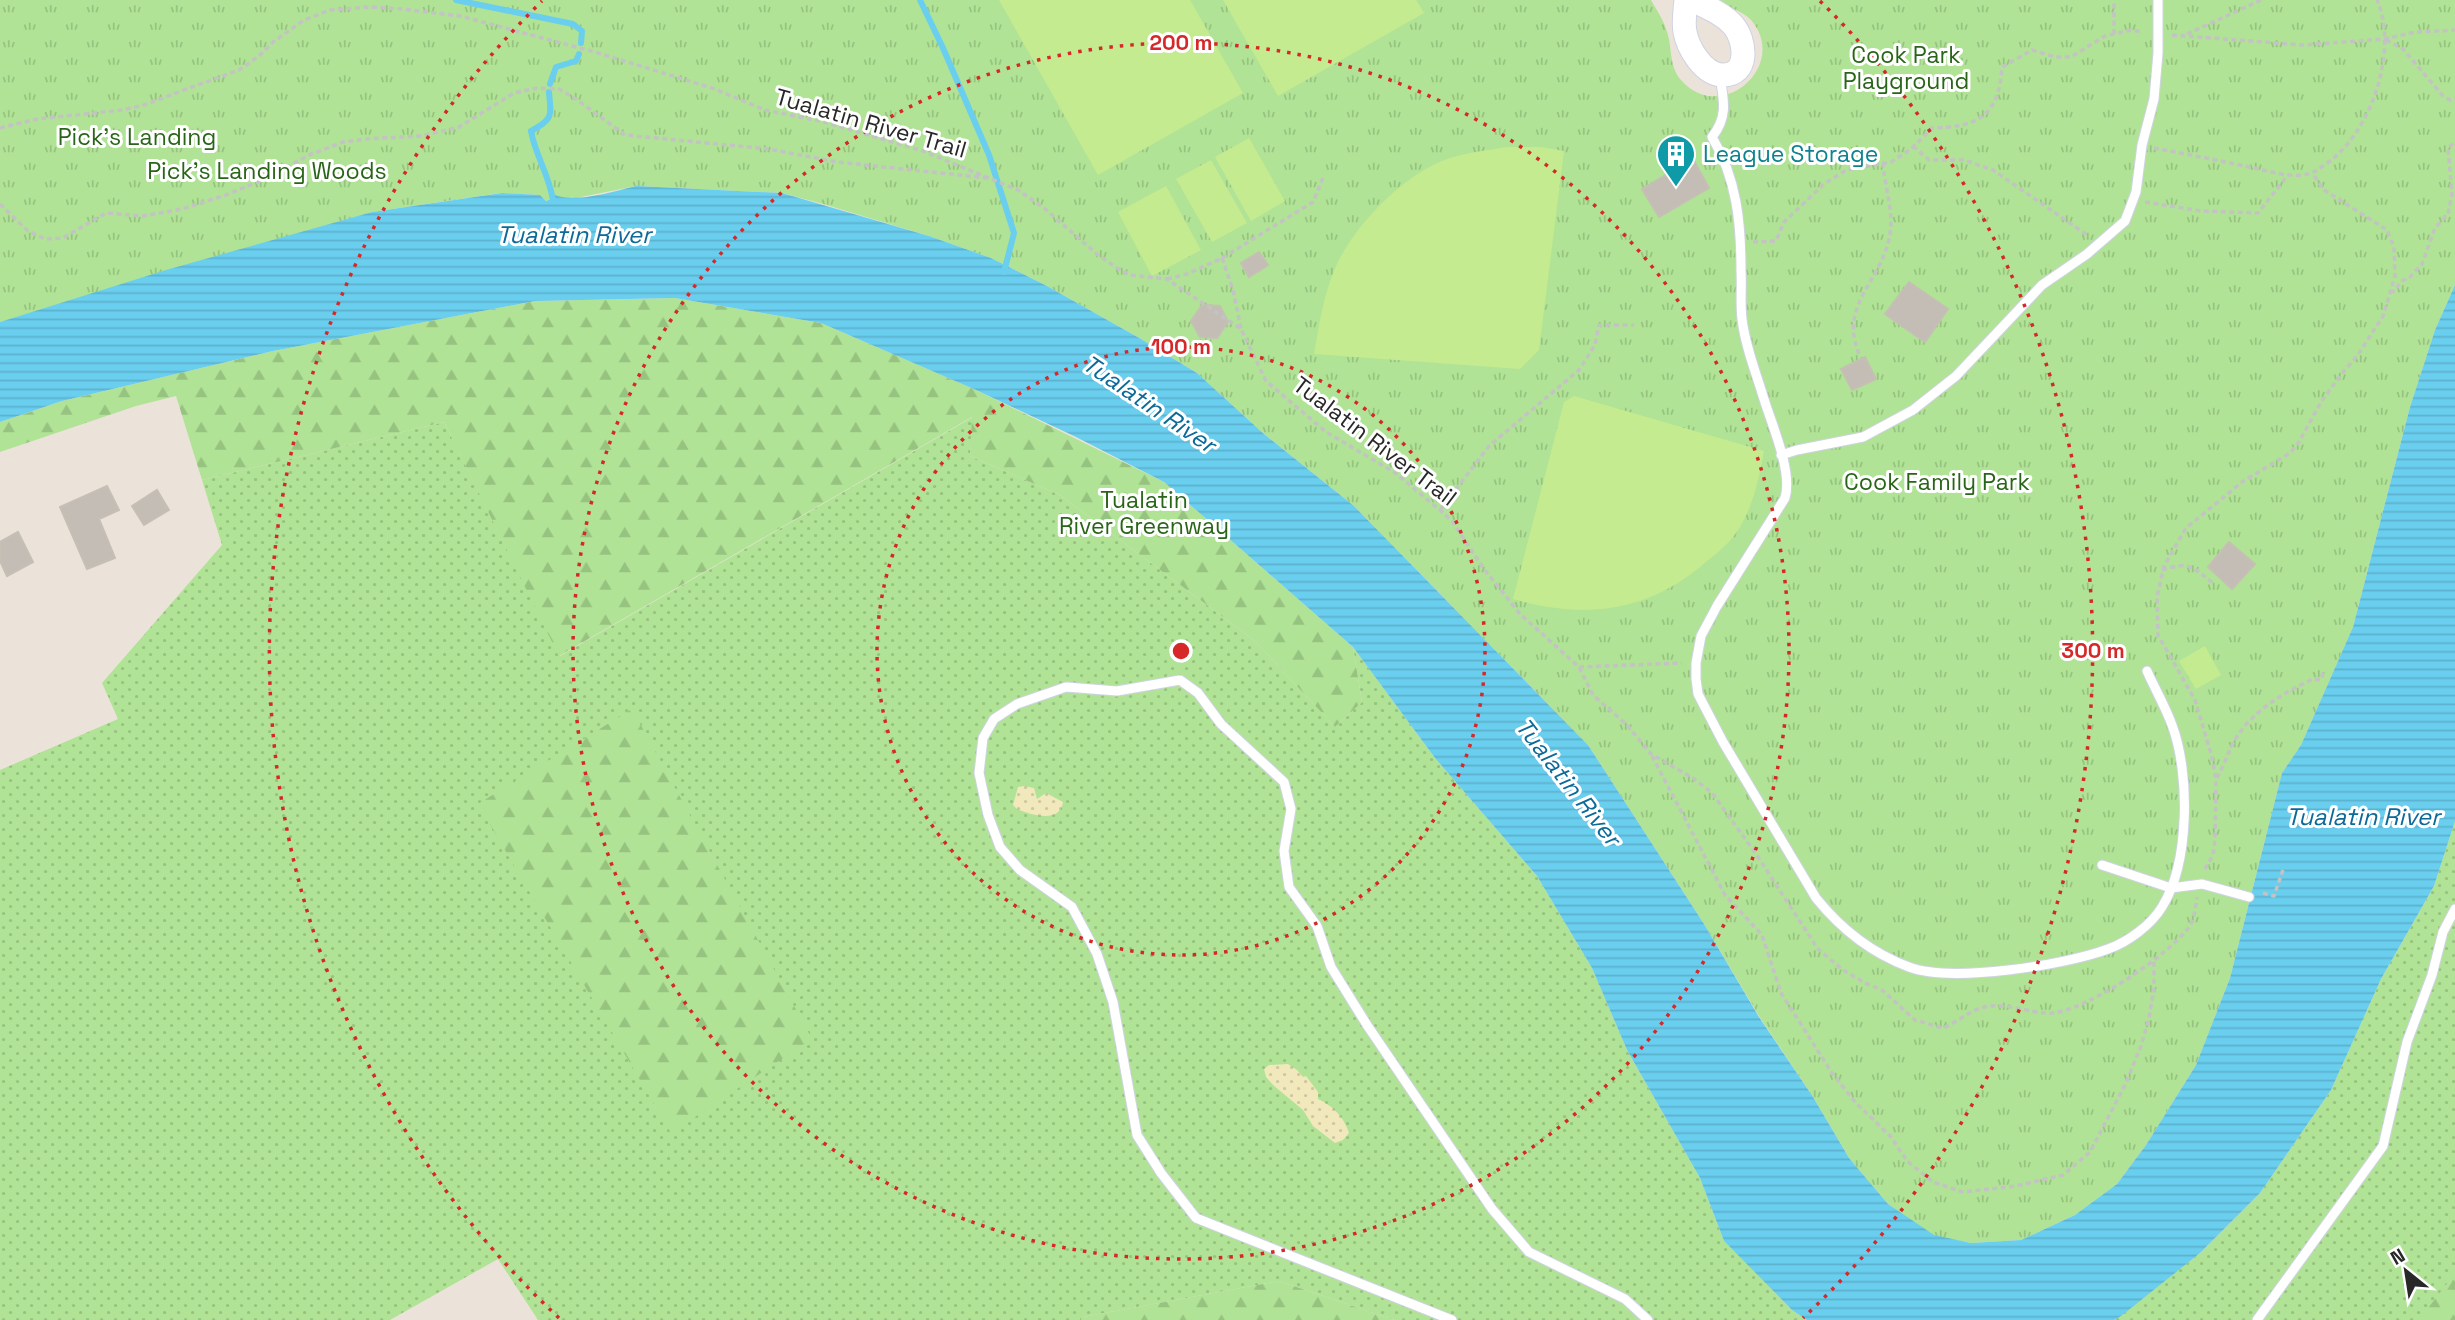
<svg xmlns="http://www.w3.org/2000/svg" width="2455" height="1320" font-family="'Space Grotesk',sans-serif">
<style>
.grass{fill:url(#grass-dots)}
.forest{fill:url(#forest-firs)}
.sand{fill:url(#sand-dots)}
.park{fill:url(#park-tufts)}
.pitch{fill:#c5eb90}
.water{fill:url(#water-rules)}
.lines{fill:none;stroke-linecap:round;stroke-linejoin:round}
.stream{stroke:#6aceef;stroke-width:6}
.building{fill:#c3bdb6;stroke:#c6bfb4;stroke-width:2}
.service-casing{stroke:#cfd3e2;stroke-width:11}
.tertiary-casing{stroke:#cfd3e2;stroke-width:25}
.path{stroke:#c3c3c3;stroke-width:3.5;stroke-dasharray:5 3.5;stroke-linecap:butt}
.service{stroke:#fff;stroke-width:9}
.tertiary{stroke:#fff;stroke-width:23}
.ring{fill:none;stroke:#d62828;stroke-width:3.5;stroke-dasharray:3.5 7}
.labels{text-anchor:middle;stroke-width:6;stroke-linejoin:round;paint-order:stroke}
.park-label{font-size:23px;fill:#296518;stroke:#fff}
.street-label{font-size:23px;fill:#282828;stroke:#fff}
.culture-label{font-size:23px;fill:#0d838f;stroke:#fff;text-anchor:start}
.water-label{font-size:24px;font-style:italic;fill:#0c6a99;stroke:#fff}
.centre{fill:#d62828;stroke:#fff;stroke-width:3.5}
.ring-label{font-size:21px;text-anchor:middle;font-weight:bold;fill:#d62828;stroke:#fff;stroke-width:6;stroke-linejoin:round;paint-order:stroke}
</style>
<defs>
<pattern id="grass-dots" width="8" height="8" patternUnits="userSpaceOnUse" patternTransform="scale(1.75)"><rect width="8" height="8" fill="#b0e395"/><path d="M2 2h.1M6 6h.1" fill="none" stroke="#97c380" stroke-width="1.8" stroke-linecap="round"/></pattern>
<pattern id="forest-firs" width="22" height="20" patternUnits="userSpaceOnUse" patternTransform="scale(1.75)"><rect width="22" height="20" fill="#b0e395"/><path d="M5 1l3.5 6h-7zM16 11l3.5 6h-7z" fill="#97c380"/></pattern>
<pattern id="sand-dots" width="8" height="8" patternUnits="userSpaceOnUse" patternTransform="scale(1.75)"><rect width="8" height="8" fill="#f1e8bc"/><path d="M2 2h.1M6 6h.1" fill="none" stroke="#cfc7a2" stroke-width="1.8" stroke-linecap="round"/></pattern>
<pattern id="park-tufts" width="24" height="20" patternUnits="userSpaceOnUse" patternTransform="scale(1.75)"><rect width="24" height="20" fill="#b0e395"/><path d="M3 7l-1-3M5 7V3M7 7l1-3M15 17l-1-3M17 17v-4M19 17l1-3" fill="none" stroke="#97c380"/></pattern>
<pattern id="water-rules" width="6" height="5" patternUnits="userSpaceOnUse" patternTransform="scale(1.75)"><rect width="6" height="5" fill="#6aceef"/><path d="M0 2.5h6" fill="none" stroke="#5cb1cd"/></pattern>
</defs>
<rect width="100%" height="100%" fill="#ebe3da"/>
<path class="grass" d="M973 417 970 456 1060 495 1255 641 1335 727 1362 702 1353 647 1435 758 1537 876 1592 968 1627 1050 1700 1178 1724 1241 1792 1310 1807 1320H1394L1279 1281 1083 1317 1081 1320H538L498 1259 390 1320H0V770L118 719 102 683 222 545 202 480 444 422 560 656Z
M2455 821V1320H2114L2200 1253 2260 1193 2331 1090 2381 979 2434 886Z"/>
<path class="forest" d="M675 298 821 323 976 390 1164 482 1353 647 1362 702 1335 727 1255 641 1060 495 970 456 972 417 559 656 444 422 202 480 176 396 136 406 0 452V422L62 401 273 351 535 301Z
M632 709 812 1039 671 1133 478 804Z
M2455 1273V1320H2419Z
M1279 1281 1394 1320H1081L1083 1317Z"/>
<path class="sand" d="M1024 786 1034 788 1037 799 1046 793 1063 802C1060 824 1031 815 1017 809L1013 805 1018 787Z
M1288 1064 1297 1070 1303 1077 1306 1076 1318 1092V1099C1333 1106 1344 1117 1349 1133L1343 1140 1335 1143 1313 1126 1303 1110 1273 1085 1266 1077 1264 1069 1269 1065Z"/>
<path class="park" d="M0 0H1651C1656 9 1663 19 1666 29 1673 46 1668 65 1681 80 1721 126 1790 65 1751 20 1742 10 1729 9 1719 0H2455V285L2435 330 2410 407 2353 627 2301 745 2282 773 2230 978 2196 1065 2146 1145 2117 1184 2075 1215 2021 1240 1971 1243 1930 1235 1888 1204 1849 1158 1813 1097 1759 1016 1704 924 1588 745 1354 506 1264 434 1197 373 1141 339 1047 286 991 258 929 236 823 204 782 193 636 186 571 199 555 197 546 201 540 195 501 193 372 212 0 322Z"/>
<path class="pitch" d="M999 0H1190L1243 93 1098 175Z
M1223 0H1416L1424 13 1278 96Z
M1249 138 1285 201 1251 221 1215 157Z
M1508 147H1540L1564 151 1539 350 1520 369 1314 354C1319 326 1323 297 1334 271 1351 228 1405 172 1450 158 1469 152 1489 150 1508 147Z
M1211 160 1247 223 1212 242 1176 179Z
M1166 186 1201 250 1152 276 1118 212Z
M1574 396 1764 451C1759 478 1754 503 1740 527 1732 541 1720 551 1707 561 1650 612 1586 620 1513 599L1564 402Z
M2205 646 2221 675 2196 689 2179 661Z"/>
<path class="water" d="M636 186 782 193 929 236 991 258 1047 286 1141 339 1197 373 1264 434 1354 506 1588 745 1704 924 1759 1017 1813 1097 1849 1158 1888 1204 1934 1235 1971 1243 2021 1240 2075 1215 2117 1184 2146 1145 2196 1065 2230 978 2282 773 2301 745 2353 627 2410 407 2435 330 2455 285V821L2434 886 2381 979 2331 1090 2260 1193 2200 1253 2121 1316 2114 1320H1807L1792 1310 1724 1241 1700 1178 1627 1050 1592 968 1537 876 1435 758 1353 647 1164 482 1076 437 976 390 821 323 675 298 535 301 273 351 62 401 0 422V322L166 270 372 212 502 193 540 195 546 201 551 199 550 191C565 207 615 191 636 186Z"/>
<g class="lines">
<path class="stream" d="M456 0 573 24 582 31 581 43
M920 0 943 48 989 155 1014 233 1004 272
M550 84 556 67 576 61 579 54
M549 92C551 115 554 119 531 131 535 155 550 176 553 201"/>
</g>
<path class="building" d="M1693 159 1709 188 1659 217 1642 189Z
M1259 252 1268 265 1249 277 1241 263Z
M1909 282 1948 309 1925 342 1885 314Z
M1202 305 1220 306 1228 322 1217 338 1200 337 1191 321Z
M1865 357 1876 379 1852 390 1841 369Z
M107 486 119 510 99 519 115 558 87 569 60 507Z
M157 490 169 510 144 525 132 506Z
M18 532 33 562 7 576 0 561V542Z
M2229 542 2255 564 2232 589 2208 567Z"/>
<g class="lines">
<defs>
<path id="service" d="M1720 77C1724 101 1728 117 1712 137 1737 179 1741 223 1741 271 1742 286 1740 303 1742 319 1745 345 1755 370 1763 396 1771 423 1793 471 1785 498L1717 606 1701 636 1696 663V679L1698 694 1723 742 1816 898C1841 929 1871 953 1909 967 1951 983 2066 965 2108 949 2128 942 2151 925 2162 907 2190 862 2190 773 2172 725 2165 706 2155 689 2147 671
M1781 455 1797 450 1863 437 1913 410 1956 376 2042 285 2087 254 2125 221 2136 192 2142 145 2154 99 2158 53V0
M2102 865 2171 888 2202 884 2249 897
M1452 1320 1196 1218 1161 1173 1137 1135 1113 1002 1097 954 1072 907 1020 870 1000 847 988 815 979 773 983 738 994 719 1017 704 1066 687 1117 691 1180 680 1198 693 1221 724 1284 782 1291 809 1284 851 1289 887 1317 926 1331 967 1367 1025 1492 1209 1529 1252 1625 1299 1648 1320
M2257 1320 2383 1146 2407 1042 2432 975 2443 932 2455 909"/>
<path id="tertiary" d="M1686 0C1685 11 1683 22 1685 32 1688 48 1703 74 1722 75 1750 76 1746 40 1733 25 1722 13 1706 7 1692 0"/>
</defs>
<use href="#service" class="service-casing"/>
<use href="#tertiary" class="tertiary-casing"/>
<path class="path" d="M2114 34V0
M2187 34 2261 0
M2172 35 2303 45 2384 39 2416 32 2455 30
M2386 40 2403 49 2443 96 2450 100 2455 99
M0 128 37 119 122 110 144 105 181 91 239 70 259 56 273 42 304 20 330 10 371 7 402 9 460 16 595 52 712 88 765 110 824 122 923 151 1018 190 1044 208 1098 255 1120 270 1130 275 1167 279 1241 329 1266 381 1326 432 1394 472 1440 510 1452 521 1484 569 1520 614 1579 667 1593 695 1627 725 1651 754 1693 778 1712 793 1756 854 1818 949 1843 970 1865 983 1882 990 1915 1020 1943 1028C1956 1023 1968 1012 1981 1008 2003 1001 2027 1013 2050 1013 2085 1012 2168 956 2189 927 2195 919 2195 907 2197 897
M1913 146 1929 160H1964L1993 170 2087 235
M2154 148C2187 154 2221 161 2254 168 2269 171 2287 177 2302 175 2313 174 2317 170 2326 164 2371 133 2399 51 2377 0
M2145 202 2201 211 2258 213 2288 175
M0 204 28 231 45 239 63 238 106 213 143 216 182 209 226 195 267 178 311 154 343 142 366 139 421 136 459 127 514 93 537 88 559 89 576 99 625 135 769 149 837 162 988 178
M1753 242 1776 241 1784 222 1824 184 1846 170 1891 162 1911 149 1932 128C1978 127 1999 116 2002 67L2032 50 2055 57H2071L2105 36 2131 30 2143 32
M1222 258 1233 290 1241 329
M1167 279 1187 274 1222 258 1313 202 1324 175
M2390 292 2395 291 2400 282 2410 277 2422 264 2435 228 2448 214 2452 194 2448 148 2455 142
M1859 354C1839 305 1879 284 1889 239 1895 215 1885 189 1883 164
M1440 510 1489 446 1579 370 1595 345 1599 325H1634
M2162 570C2189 561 2193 567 2213 583
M1579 667 1682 663
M1652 756 1725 895 1762 935 1781 993 1832 1073 1855 1102 1891 1137 1907 1161 1933 1182 1963 1192 2016 1186 2063 1175 2090 1152 2126 1083 2141 1046 2149 1018 2154 988V960
M2217 778C2224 765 2229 750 2236 738 2254 710 2283 693 2313 679L2320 680 2324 670
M2205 869 2213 855 2215 840 2216 780 2212 757 2195 700 2158 635 2157 597 2164 566 2186 528 2242 482 2290 453 2299 442 2321 402 2340 376 2357 356 2383 316 2395 276 2394 247 2387 230 2324 190 2313 174
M2263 893 2274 896 2284 867"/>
<use href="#service" class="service"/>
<use href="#tertiary" class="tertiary"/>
</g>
<g class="ring">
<circle cx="1181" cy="651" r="304"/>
<circle cx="1181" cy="651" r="608"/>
<path d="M559 1318A912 912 0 0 1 542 1M1820 1A912 912 0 0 1 1803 1318"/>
</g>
<defs>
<symbol id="building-pin" viewBox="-11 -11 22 30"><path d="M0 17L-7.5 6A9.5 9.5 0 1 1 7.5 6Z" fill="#0f9aa8" stroke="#fff"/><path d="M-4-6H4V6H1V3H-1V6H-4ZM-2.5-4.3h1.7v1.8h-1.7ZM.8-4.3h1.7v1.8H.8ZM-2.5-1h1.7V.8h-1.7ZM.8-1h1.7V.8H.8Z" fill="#fff"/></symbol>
</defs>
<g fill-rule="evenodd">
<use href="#building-pin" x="1654" y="132" width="44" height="60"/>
</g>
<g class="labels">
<g class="park-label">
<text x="1906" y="63">Cook Park<tspan x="1906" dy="26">Playground</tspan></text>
<text x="137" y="145">Pick's Landing</text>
<text x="267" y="179">Pick's Landing Woods</text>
<text x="1937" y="490">Cook Family Park</text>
<text x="1144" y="508">Tualatin<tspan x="1144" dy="26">River Greenway</tspan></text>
</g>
<g class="street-label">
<text transform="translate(871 123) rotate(16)" y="8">Tualatin River Trail</text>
<text transform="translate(1375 441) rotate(37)" y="8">Tualatin River Trail</text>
</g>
<g class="culture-label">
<text x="1703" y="162">League Storage</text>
</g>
<g class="water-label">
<text x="574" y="243">Tualatin River</text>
<text transform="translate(1149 404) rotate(34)" y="8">Tualatin River</text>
<text transform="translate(1568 782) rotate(52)" y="8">Tualatin River</text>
<text x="2363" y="825">Tualatin River</text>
</g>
</g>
<circle cx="1181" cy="651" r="10" class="centre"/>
<g class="ring-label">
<text x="1181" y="50">200 m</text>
<text x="1181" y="354">100 m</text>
<text x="2093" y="658">300 m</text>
</g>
<g transform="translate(2406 1271) rotate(330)" stroke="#ffffff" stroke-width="5" paint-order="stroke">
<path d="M0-5L12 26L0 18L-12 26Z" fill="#282828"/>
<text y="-10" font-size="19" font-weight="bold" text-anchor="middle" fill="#282828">N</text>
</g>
</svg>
